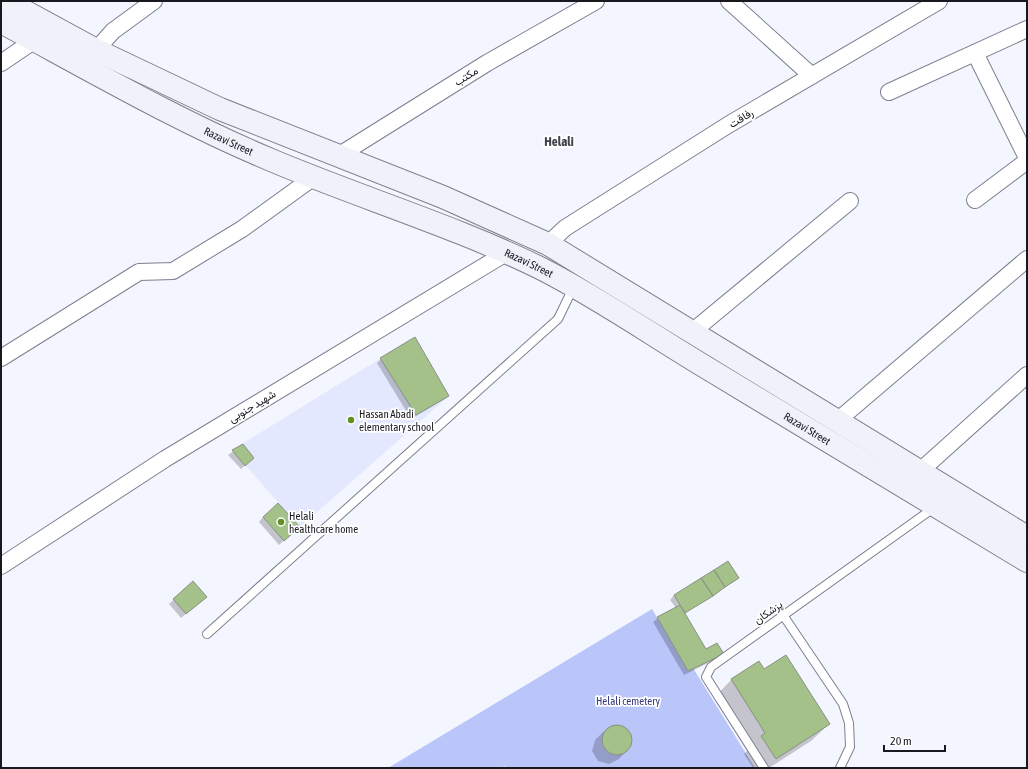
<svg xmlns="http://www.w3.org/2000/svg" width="1028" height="769" font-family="'Asap Condensed',Vazirmatn,sans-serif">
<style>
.built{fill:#e3e8ff}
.green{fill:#bac5fa}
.shadow{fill:#0003}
.building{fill:#a3c188;stroke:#899183}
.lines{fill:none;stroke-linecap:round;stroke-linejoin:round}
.lane-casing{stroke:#7c7f8d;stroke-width:10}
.street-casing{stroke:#7c7f8d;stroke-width:18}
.secondary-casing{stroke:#7c7f8d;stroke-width:24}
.lane{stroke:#fff;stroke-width:8}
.street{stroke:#fff;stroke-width:16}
.secondary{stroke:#f0f2f9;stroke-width:22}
.poi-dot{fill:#629025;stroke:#fff;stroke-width:1.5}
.labels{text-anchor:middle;stroke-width:3.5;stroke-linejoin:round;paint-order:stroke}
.street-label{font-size:11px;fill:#18191f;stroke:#fff}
.poi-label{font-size:11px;fill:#18191f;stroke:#fff;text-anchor:start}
.park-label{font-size:11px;fill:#33387d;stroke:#fff}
.quarter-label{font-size:13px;font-weight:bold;fill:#3f414d;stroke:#fff}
</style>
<rect width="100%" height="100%" fill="#f4f6ff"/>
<path class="built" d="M415 337 449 396 300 527 232 450Z"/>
<path class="green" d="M652 609 688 671 693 668 755 768H506L505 766 501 768H388Z"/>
<path class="shadow" d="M381 359 447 396 443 400 411 419 377 363Z
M242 445 253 458 241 469 228 455Z
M263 517 294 531 279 545 259 522Z
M738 578 733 582 684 614 706 651 722 654 718 658 684 675 653 622 658 618 676 608 670 600 674 595Z
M193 582 201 601 181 618 169 604Z
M759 663 764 670 829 724 811 741 769 768H753L744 754 747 751 714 698 731 680Z
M615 725 626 728 631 738 628 749 619 759 609 764 598 761 592 751 595 740 604 731Z"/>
<path class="building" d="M415 337 449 396 416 415 380 358Z
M243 444 254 458 245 466 232 450Z
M278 503 300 527 284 541 263 517Z
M728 561 739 578 725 587 714 570Z
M714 570 725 587 713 596 701 578Z
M701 578 713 596 685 613 674 595Z
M193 581 207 597 186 614 173 599Z
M680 605 706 649 717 643 724 654 688 671 657 617Z
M786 655 830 724 776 759 761 736 765 733 731 679 759 661 764 669Z
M602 740a15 15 0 1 1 30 0a15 15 0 1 1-30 0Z"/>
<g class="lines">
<defs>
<path id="lane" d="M783 615 843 704 849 723 850 747 840 768
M207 634 558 319 573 288
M764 768 706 677 711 667 928 512 934 505"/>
<path id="street" d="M729 1 812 76
M96 50 113 31 154 1
M975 53 1027 158
M1 63 35 40
M889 92 1027 29
M338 156 487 63 596 1
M975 200 1027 161
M548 244 565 228 728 125 939 1
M692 332 850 201
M1 358 139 272 173 271 242 229 314 177
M837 421 1027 259
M919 472 1027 375
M1 566 165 459 506 253"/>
<g id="secondary">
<path d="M6 1 96 50 220 109 443 197 548 244 1027 537"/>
<path id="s1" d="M1 22C90 70 178 121 271 160 361 198 455 226 542 269 599 298 652 335 707 368 814 433 921 497 1027 561"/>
</g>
</defs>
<use href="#lane" class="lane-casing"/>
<use href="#street" class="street-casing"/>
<use href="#secondary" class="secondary-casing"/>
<use href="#lane" class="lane"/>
<use href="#street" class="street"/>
<use href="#secondary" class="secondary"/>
</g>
<g class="poi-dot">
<circle cx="351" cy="420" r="4"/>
<circle cx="281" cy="522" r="4"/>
</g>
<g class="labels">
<g class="street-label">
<text transform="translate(466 76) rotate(-32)" y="4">مکتب</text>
<text transform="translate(741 118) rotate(-31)" y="4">رفاقت</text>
<text dy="4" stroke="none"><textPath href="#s1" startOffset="257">Razavi Street</textPath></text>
<text dy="4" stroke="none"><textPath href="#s1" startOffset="581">Razavi Street</textPath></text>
<text transform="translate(252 406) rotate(-31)" y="4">شهید جنوبی</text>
<text dy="4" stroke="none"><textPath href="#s1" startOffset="905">Razavi Street</textPath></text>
<text transform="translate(768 612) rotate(-35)" y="4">پزشکان</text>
</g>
<g class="poi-label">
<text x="359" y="418">Hassan Abadi<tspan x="359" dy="13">elementary school</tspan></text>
<text x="289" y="520">Helali<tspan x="289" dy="13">healthcare home</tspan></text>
</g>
<g class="park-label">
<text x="628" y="705">Helali cemetery</text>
</g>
<g class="quarter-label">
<text x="559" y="146">Helali</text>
</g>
</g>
<rect width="1028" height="769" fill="none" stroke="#18191f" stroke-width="4"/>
<path d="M884 745v6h61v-6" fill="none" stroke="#18191f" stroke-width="2"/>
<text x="890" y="745" font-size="12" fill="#18191f" stroke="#ffffff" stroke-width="3" paint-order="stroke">20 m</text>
</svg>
